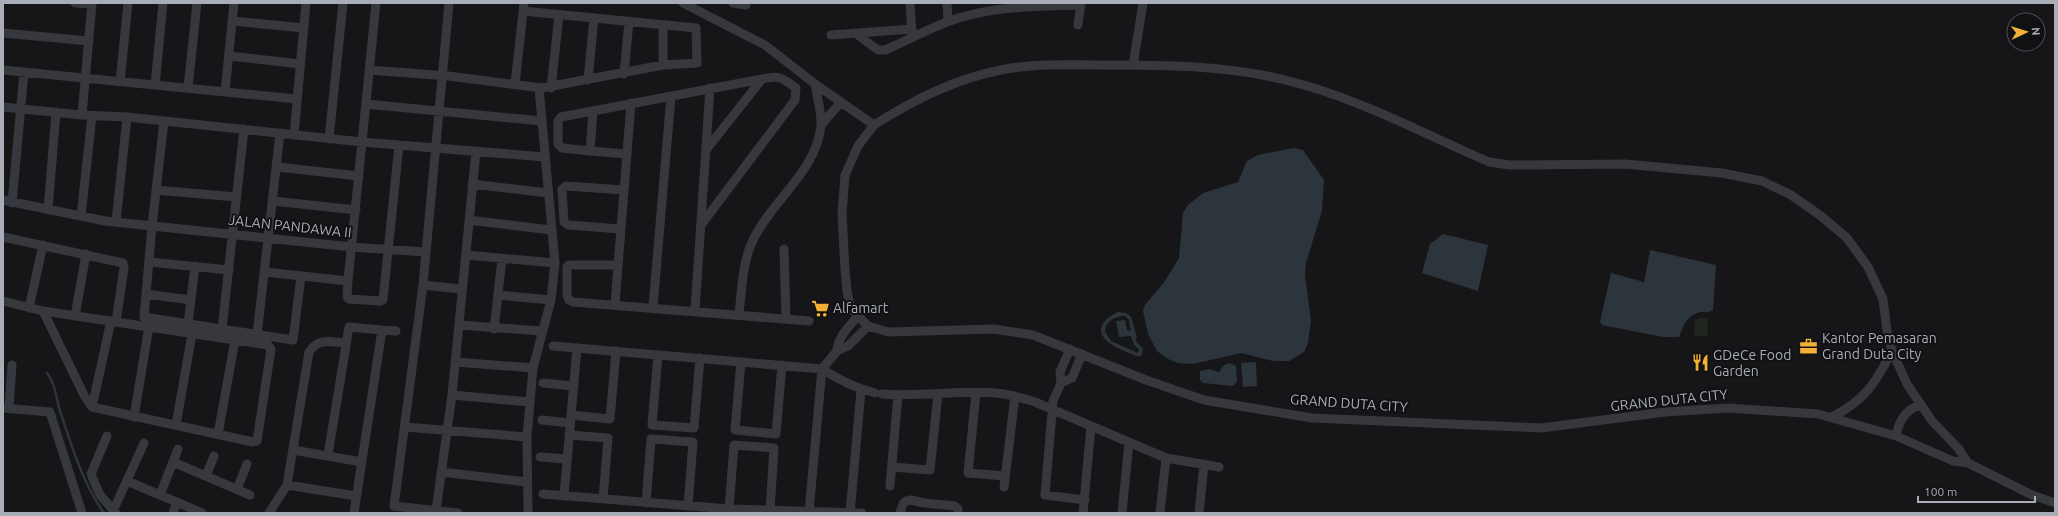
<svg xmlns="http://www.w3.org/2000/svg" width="2058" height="516" font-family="Ubuntu,sans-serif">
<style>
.green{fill:#1e261f}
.water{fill:#2c353c;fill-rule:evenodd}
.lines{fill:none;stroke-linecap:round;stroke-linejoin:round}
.stream{stroke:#2c353c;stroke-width:2.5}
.street{stroke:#37383d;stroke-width:9}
.labels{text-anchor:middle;stroke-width:4;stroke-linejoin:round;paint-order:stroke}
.street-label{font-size:14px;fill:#a8adb8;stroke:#111113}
.poi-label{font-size:14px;fill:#a8adb8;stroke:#111113;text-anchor:start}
</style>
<rect width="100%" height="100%" fill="#161618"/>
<path class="green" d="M1701 318H1707L1708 336H1694L1695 320Z"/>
<path class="water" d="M1294 148 1303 150 1324 180 1322 211 1306 263 1305 275 1311 321 1308 343 1304 352 1289 361H1273L1241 353 1193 364 1178 363 1168 359 1157 351 1148 334 1143 311 1145 305 1165 281 1179 258 1183 213 1188 205 1203 193 1238 182 1247 161 1258 155Z
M1443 234 1488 245 1478 291 1422 273 1430 244Z
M1650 250 1716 265 1713 310C1709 313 1706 312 1701 312 1687 314 1683 327 1679 337H1663L1602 325 1600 322 1611 273 1644 282Z
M1118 312 1126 313 1131 317 1137 338 1135 340 1143 349 1141 356H1136C1122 350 1086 338 1108 318 1111 315 1115 314 1118 312ZM1122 316H1125L1129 320 1131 332 1127 330 1125 320 1116 321 1119 337 1131 336 1134 345 1139 349 1138 353 1111 341 1105 332C1105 321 1113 318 1122 316Z
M1256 362 1257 386 1243 387 1241 363Z
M1229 363 1236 366 1237 381 1233 386 1203 383 1200 380V371L1210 369 1219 372 1223 366Z"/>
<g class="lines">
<path class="stream" d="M47 373C56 384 56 400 61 414 72 447 83 484 104 513"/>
<path class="street" d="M75 3 92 4
M376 3 348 281 347 297 349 299 380 301 383 300 399 145
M449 3 423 285 394 506 458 513
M683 3 765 45 815 84 874 125 858 146 845 175 842 214 845 269 847 291 851 309 868 326 888 332 994 329 1033 335 1146 380 1204 400 1312 418 1541 428 1665 412 1728 408 1818 414 1896 436 1953 461 1968 463 2032 495 2055 503
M733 3 746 5
M910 3 912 34
M947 3 948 22
M523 11 696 28 697 63 663 65
M232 21 304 28
M1078 25 1081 3
M3 33 89 41
M855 33 878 50H885C906 41 926 30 947 22 989 6 1037 6 1081 5
M831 35 912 29
M229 56 300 64
M1133 65 1143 3
M3 70 297 99
M369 70 448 76 542 88 663 65V26
M624 74 629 21
M588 80 594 18
M120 82 128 3
M515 84 524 3
M155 85 163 3
M188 88 197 3
M551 88 559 15
M225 92 234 3
M366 104 542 121
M3 107 82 115 127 117 362 142 545 157
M593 111 590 151 626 154
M82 115 92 3
M164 121 152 226 144 317 293 340 301 276
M821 125 841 102
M874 125C913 100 954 79 1001 70 1034 63 1067 65 1101 65 1161 65 1226 65 1285 80 1356 97 1422 133 1489 162L1510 165 1625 164 1722 173 1762 181 1791 195 1821 216 1847 238 1868 267 1883 299 1887 331 1892 351 1907 384 1932 421 1958 448 1968 463
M294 135 306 3
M329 139 343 3
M706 150 762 79
M590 151 562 148 558 144V121L561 117 762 79C780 75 782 78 796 88L795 100 701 225
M277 167 359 176
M472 184 548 193
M156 190 236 197
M3 200 105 221 352 247 426 252
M273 201 356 210
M12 203 24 72
M48 210 56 112
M81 216 92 116
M469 220 551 230
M116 222 127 117
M620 229 568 225 564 222 562 189 566 186 623 190
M3 237 123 263 124 268 116 322 268 345 271 349 257 441 253 442 92 407 85 397 43 311 3 301
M784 249 786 318
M466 255 555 263
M149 262 229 270
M618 265H569L567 267V295L569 300 573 302 809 321
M265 272 348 281
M423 285 461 289
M146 294 191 300
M498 295 551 300
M615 304 631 103
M653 307 671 96
M29 308 43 245
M695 310 710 88
M43 311 116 322
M739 314C742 289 742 263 753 240 772 200 816 172 821 126 822 113 817 97 815 84
M75 316 86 254
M188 324 195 266
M459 325 541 331
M222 329 244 129
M494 329 502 259
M382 330 396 331
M257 335 280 133
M553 346 822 369C839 380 855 388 875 393
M1070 349 1060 372 1061 383 1053 401 1045 495 1085 500
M837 351C838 336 849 327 858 316
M658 355 652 425 694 428 700 358
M455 362 533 368
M741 362 735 430 776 434 782 365
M543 383 574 386
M1061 383 1072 378 1082 354
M976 393 968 473 1005 476
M882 394C920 397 959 390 996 393 1010 394 1022 398 1035 402L1166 458 1219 467
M452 395 530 402
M92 407 111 321
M3 408 50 412 82 513
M9 408 12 365
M571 415 610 419 616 351
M134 417 149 326
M1832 417C1865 400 1875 384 1892 351
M542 420 570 423
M176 425 192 334
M405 427 527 437
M218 434 235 340
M569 435 608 438 603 499
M107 436 91 474 100 495 116 513
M1896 436C1899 421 1905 410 1920 405
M293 450 362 462
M328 455 349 327 382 330 354 513
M540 457 567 459
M173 462 250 495
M892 467 930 470 938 394
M441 472 527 482
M206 476 214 456
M127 481 202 513
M287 485 309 352C319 337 330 342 346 343
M890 486 898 395
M1004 487 1015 396
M237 489 247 464
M543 494 729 509 862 513
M160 495 178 449
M564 496 577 348
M646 503 651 439 693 442 688 506
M729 509 734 445 774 448 770 511
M113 511 144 443
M436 511 452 395 476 151
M809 512 822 369 837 351 848 346 868 326
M173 513 177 502
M269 513 287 485 356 496
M528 513 527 437 533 368 551 300 555 263 539 88
M850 513 861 390
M900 513 903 504 906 501 911 500 924 503 955 506 958 509V513
M1083 513 1091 426
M1122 513 1129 442
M1160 513 1166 458
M1199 513 1204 464"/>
</g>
<defs>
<symbol id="supermarket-bare" viewBox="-9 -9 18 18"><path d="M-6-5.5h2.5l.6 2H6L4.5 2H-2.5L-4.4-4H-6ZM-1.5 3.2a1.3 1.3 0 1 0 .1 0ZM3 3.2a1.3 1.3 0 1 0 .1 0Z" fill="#f2b134" stroke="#111113" stroke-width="2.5" paint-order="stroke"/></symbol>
<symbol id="office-bare" viewBox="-9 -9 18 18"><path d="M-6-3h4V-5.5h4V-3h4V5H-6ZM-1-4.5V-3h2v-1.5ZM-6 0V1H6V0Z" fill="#f2b134" stroke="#111113" stroke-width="2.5" paint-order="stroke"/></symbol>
<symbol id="restaurant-bare" viewBox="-9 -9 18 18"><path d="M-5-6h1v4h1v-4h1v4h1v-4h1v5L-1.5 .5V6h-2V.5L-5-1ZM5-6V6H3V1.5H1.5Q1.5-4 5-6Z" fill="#f2b134" stroke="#111113" stroke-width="2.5" paint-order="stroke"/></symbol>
</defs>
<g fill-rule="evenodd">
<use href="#supermarket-bare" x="808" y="296" width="25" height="25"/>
<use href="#office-bare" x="1796" y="334" width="25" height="25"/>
<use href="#restaurant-bare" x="1688" y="350" width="25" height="25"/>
</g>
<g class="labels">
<g class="street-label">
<text transform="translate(290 226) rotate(6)" y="5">JALAN PANDAWA II</text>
<text transform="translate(1669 400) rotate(-6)" y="5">GRAND DUTA CITY</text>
<text transform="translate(1349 403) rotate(4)" y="5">GRAND DUTA CITY</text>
</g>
<g class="poi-label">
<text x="833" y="313">Alfamart</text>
<text x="1822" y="343">Kantor Pemasaran<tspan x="1822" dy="16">Grand Duta City</tspan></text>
<text x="1713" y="360">GDeCe Food<tspan x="1713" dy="16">Garden</tspan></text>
</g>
</g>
<rect width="2058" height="516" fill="none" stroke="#a8adb8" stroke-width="8"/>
<g transform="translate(2026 32) rotate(86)"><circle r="19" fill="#111113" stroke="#4d4f55"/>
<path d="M0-3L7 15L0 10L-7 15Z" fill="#f2b134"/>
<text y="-6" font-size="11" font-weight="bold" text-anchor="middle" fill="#a8adb8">N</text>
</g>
<path d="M1918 496v6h117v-6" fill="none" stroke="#a8adb8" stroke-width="2"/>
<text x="1924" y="496" font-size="12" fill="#a8adb8" stroke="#111113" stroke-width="3" paint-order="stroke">100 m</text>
</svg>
